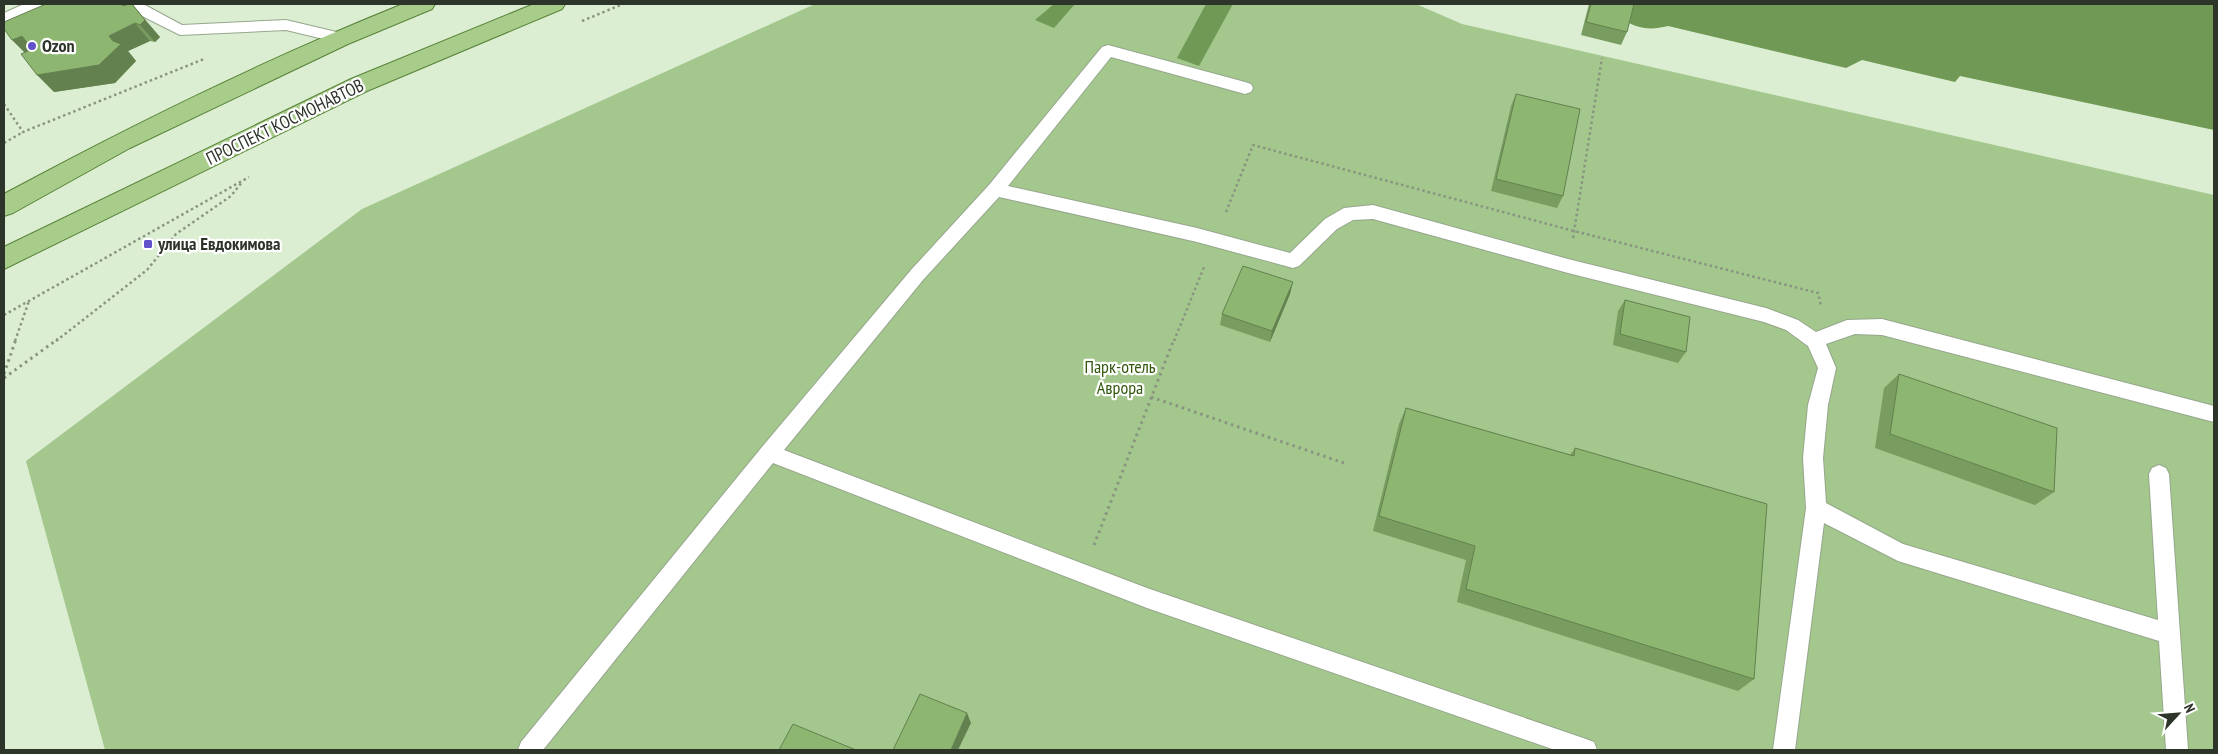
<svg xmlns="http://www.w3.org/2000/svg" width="2218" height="754" font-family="'PT Sans Narrow',sans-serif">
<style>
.green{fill:#a3c78d}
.water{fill:#709955}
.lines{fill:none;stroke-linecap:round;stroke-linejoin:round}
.service-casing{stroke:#96a78c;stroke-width:2}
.primary-casing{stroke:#578237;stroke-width:2}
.path-far1{stroke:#899581;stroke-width:2.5;stroke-dasharray:2.5 3;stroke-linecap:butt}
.path{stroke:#899581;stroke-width:3;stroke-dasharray:2.5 4;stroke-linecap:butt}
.service{fill:#fff;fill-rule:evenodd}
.primary{fill:#a8cd8b;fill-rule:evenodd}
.wall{fill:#799d61}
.shaded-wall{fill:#63804f}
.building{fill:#8db771;stroke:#63804f}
.poi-dot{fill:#6152cb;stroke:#fff;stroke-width:2}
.labels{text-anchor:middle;stroke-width:4.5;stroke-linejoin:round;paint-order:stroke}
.poi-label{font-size:18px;font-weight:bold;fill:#2d3429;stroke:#fff;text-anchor:start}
.street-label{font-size:18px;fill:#2d3429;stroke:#fff}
.park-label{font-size:18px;fill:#32580f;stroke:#fff}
</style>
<rect width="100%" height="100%" fill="#dceed2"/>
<path class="green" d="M815 4H1416L1462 24 2214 195V750H105L26 461 362 209Z"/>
<path class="water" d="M1054 4H1075L1054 28 1035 20Z
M1206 4H1233L1199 66 1177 58Z
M1602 4H2214V130L1960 76 1955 82 1862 60 1846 68 1668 26C1638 34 1624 21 1602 4Z"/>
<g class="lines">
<defs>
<path id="service" d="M24 4H45L42 8 4 24V13Z
M123 4H143L182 25 286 20 345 34 348 38 345 42 340 43 286 30 180 35 126 8Z
M1108 45 1245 82 1251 84 1253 88 1251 92 1245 94 1111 57 1008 186 1197 228 1290 253 1325 219 1344 208 1373 205 1568 259 1766 308 1798 320 1816 332 1847 320 1882 319 2214 406V422L1882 335 1855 334 1826 344 1836 368 1828 405 1823 458 1826 503 1903 544 2158 620 2149 474 2152 468 2159 465 2166 468 2169 474 2188 750H2166L2159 641 1898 561 1824 523 1795 750H1773L1806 508 1803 458 1808 405 1818 368 1808 346 1786 330 1764 322 1568 273 1373 219 1353 220 1337 229 1299 266 1293 268 1197 242 999 197 923 280 784 450 1147 588 1586 739 1594 742 1597 750H1555L1147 608 773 463 543 750H518L521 742 762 447 911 270 989 185 1102 47Z"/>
<path id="primary" d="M403 4H435L432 9 348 44 130 148 13 213 4 216V194C134 124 266 59 403 4Z
M534 4H565L562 9 367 91 4 269V247L351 79Z"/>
</defs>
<use href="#service" class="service-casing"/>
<use href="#primary" class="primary-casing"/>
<path class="path-far1" d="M582 21 623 4
M4 104 23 132 204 59
M4 143 23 132
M1226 212 1253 145 1574 231 1818 293 1821 306
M1573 238 1602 58
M4 315 249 177
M15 341 29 301
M56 341 147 270 176 234 231 196 242 182
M1174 341 1204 267"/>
<path class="path" d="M4 374 16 339
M4 378 58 339
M1151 397 1344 463
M1094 545 1174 339"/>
<use href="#service" class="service"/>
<use href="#primary" class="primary"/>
</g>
<path class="wall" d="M1589 4H1634L1627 32 1621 45 1581 35Z
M124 6 160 37 155 42 150 41 128 51 136 61 115 83 54 92 24 53Z
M1516 94 1563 196 1557 208 1491 191 1511 106Z
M1290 294 1270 342 1220 325 1222 314Z
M1625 300 1686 352 1678 363 1613 345 1618 311Z
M1899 374 2054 492 2035 505 1875 448 1884 388Z
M1406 408 1570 455 1575 448 1754 679 1738 691 1457 602 1466 560 1373 531 1399 424Z"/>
<path class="shaded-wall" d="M132 4 160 37 155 42 140 25Z
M135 23 150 41 128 51 136 61 115 83 54 92 37 75 109 36Z
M22 36 39 53 29 57 12 40Z
M1293 282 1290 294 1270 342 1272 331Z
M967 713 971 723 958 750H951Z"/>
<path class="building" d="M46 4H121L123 6 129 4H132L145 20 140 25 135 23 109 36 113 41 121 44 99 65 37 75 21 54 32 49 22 36 12 40 4 29V22Z
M1591 4H1634L1627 32 1586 22Z
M1516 94 1580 109 1563 196 1496 179Z
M1243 266 1293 282 1272 331 1222 314Z
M1625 300 1690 317 1686 352 1620 334Z
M1899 374 2057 428 2054 492 1890 434Z
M1406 408 1574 456 1575 448 1767 504 1754 679 1466 589 1475 546 1379 516Z
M920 694 967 713 951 750H893Z
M793 724 856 750H779Z"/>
<g class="poi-dot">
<circle cx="32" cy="46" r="5"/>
<rect x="143" y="239" width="10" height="10" rx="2.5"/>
</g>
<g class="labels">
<g class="poi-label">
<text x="42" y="52">Ozon</text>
<text x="158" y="250">улица Евдокимова</text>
</g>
<g class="street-label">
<text transform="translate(285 122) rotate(-26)" y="6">ПРОСПЕКТ КОСМОНАВТОВ</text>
</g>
<g class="park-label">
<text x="1120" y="373">Парк-отель<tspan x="1120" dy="21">Аврора</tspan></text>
</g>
</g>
<rect width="2218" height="754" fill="none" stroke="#2d3429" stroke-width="10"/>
<g transform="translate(2178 714) rotate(64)" stroke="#ffffff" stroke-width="4" paint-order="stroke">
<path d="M0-4L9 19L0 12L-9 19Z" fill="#2d3429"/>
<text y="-8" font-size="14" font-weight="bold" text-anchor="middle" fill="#2d3429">N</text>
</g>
</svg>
